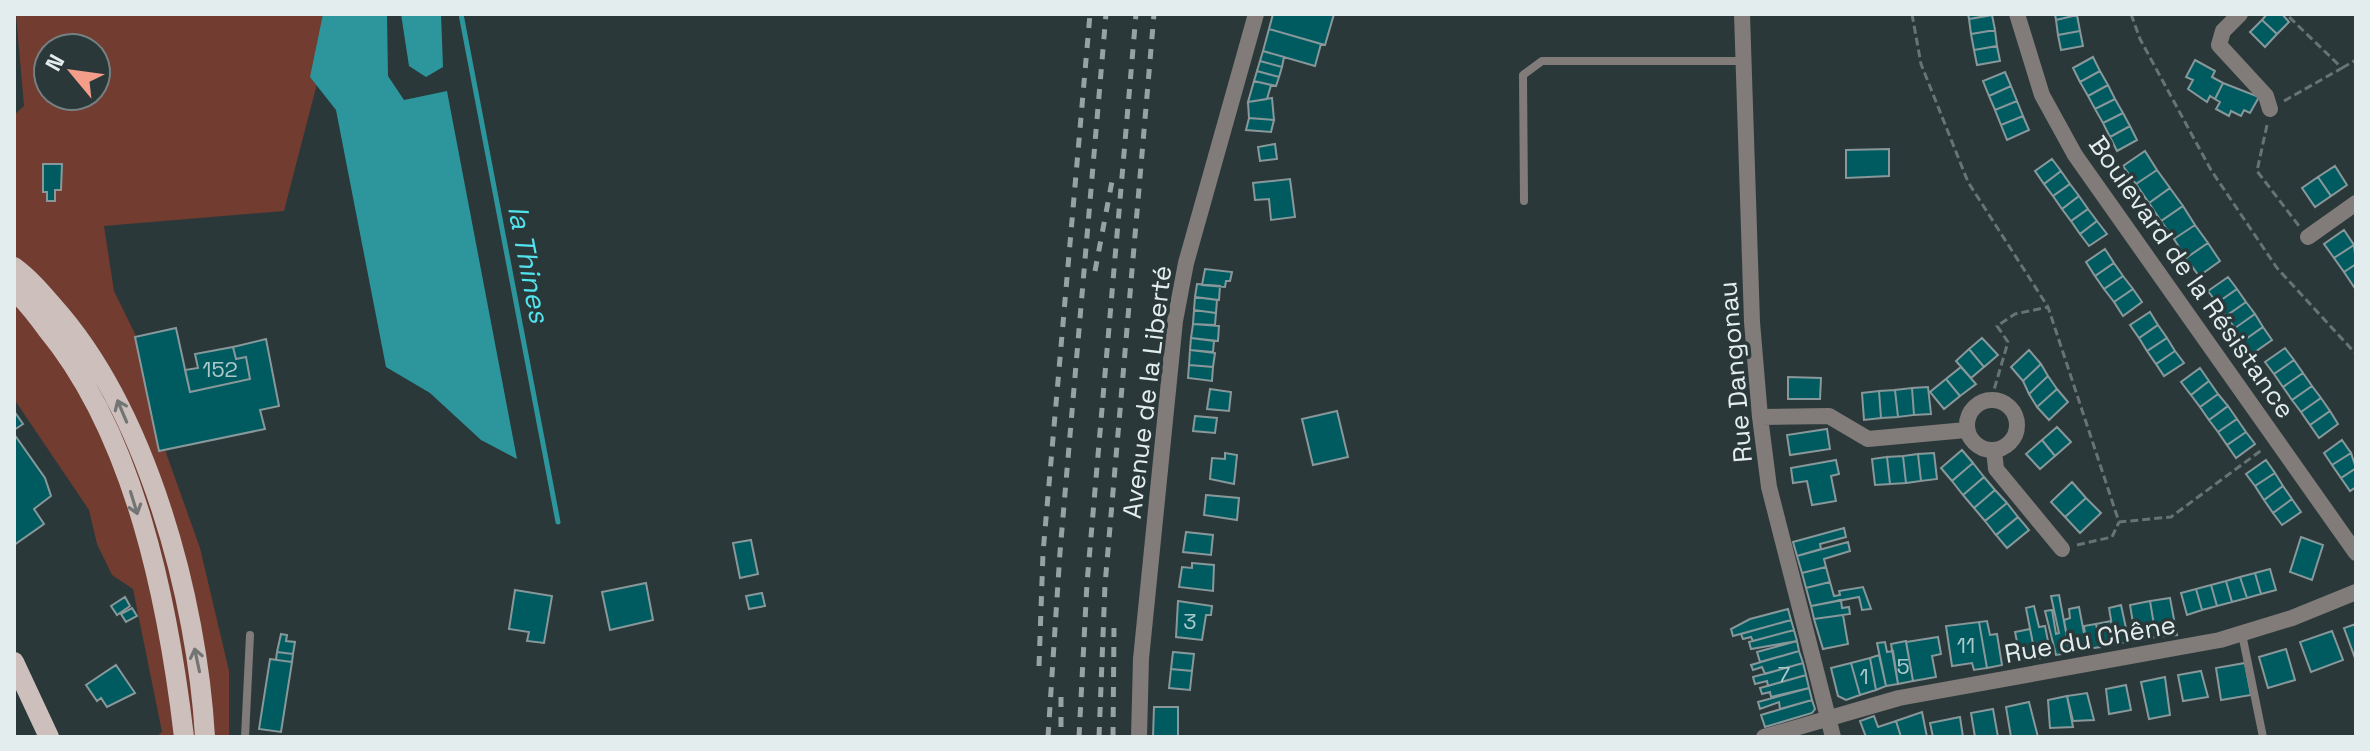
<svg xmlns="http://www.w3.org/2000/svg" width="2370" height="751" font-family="'Space Grotesk',sans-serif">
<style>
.green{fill:#723c30;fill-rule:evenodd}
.water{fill:#2d959c}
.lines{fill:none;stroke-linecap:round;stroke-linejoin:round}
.stream{stroke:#2d959c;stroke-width:5}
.building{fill:#005b61;stroke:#88989a;stroke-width:2}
.path{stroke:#677374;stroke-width:3;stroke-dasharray:8 4;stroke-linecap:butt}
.service{stroke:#817b79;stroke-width:8}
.minor{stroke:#817b79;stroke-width:16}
.primary{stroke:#cdc0bc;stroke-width:20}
.rail{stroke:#97a2a3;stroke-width:5;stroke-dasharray:10 10;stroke-linecap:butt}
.oneway{stroke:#737574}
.labels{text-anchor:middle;stroke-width:7;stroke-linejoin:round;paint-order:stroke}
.number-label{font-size:22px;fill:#abc8ca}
.street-label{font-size:26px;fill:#e4eded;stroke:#2a3839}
.water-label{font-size:28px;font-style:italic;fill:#53e3ee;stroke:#2a3839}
</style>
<rect width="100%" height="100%" fill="#2a3839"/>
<path class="green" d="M16 14H335L284 211 104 226 114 291 138 340 149 405 200 548 229 671V737H155L162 732 133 589 112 575 97 544 89 510 14 399V115L24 106ZM48 48H96V96H48Z"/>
<path class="water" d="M323 14H387L388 76 404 100 447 91 517 459 481 440 430 393 386 367 336 110 310 77Z
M401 14H441L443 67 426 77 409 66Z"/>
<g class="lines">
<path class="stream" d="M461 14 558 522"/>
</g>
<path class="building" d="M1273 14H1334L1325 45 1269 29Z
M1968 14H1991L1992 15 1969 19Z
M2055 14H2077V15L2056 20Z
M2267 14H2282L2289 22 2277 34 2262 20Z
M1992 15 1995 30 1971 34 1969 19Z
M2077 15 2080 31 2058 35 2056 20Z
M2262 20 2277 34 2265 47 2250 32Z
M1269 29 1321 44 1315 66 1263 51Z
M1995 30 1997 46 1974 50 1971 34Z
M2080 31 2083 46 2061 50 2058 35Z
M1997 46 2000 61 1977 65 1974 50Z
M1263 51 1284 57 1282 67 1260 61Z
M2093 57 2100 71 2080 82 2073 68Z
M2195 60 2215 71 2212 77 2223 83 2215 99 2210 96 2207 102 2188 89 2193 80 2186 77Z
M1260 61 1282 67 1279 77 1257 71Z
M1257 71 1279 77 1276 86 1254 81Z
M2100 71 2108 85 2088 96 2080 82Z
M2005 72 2011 86 1989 96 1983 81Z
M1254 81 1271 85 1267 99 1248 102Z
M2223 83 2259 97 2250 113 2244 110 2241 116 2231 111 2229 116 2216 109 2220 102 2215 99Z
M2108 85 2115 99 2095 109 2088 96Z
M2011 86 2017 101 1995 110 1989 96Z
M1272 98 1274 120 1249 118 1248 102Z
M2115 99 2123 113 2103 123 2095 109Z
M2017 101 2023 116 2001 125 1995 110Z
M2123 113 2130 126 2110 137 2103 123Z
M2023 116 2029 130 2007 140 2001 125Z
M1249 118 1274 120 1271 132 1246 130Z
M2130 126 2137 140 2117 151 2110 137Z
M1275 144 1277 159 1260 161 1258 147Z
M1889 149V176L1846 178V150Z
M2145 151 2157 170 2136 184 2123 166Z
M2052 159 2061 171 2044 184 2035 171Z
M43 164H62L61 190H55V201H47V192H43Z
M2335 166 2347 185 2331 196 2318 177Z
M2157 170 2170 188 2149 203 2136 184Z
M2061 171 2070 184 2053 196 2044 184Z
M2318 177 2331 196 2315 207 2302 188Z
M1290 179 1295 217 1271 220 1269 199 1255 200 1253 183Z
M2070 184 2079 196 2062 209 2053 196Z
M2170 188 2183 206 2161 221 2149 203Z
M2079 196 2088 209 2071 221 2062 209Z
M2183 206 2195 225 2174 239 2161 221Z
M2088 209 2097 221 2080 234 2071 221Z
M2097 221 2107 234 2089 246 2080 234Z
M2195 225 2208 243 2186 258 2174 239Z
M2344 230 2354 245 2334 258 2324 244Z
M2208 243 2220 261 2199 276 2186 258Z
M2354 245 2356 264 2344 272 2334 258Z
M2105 249 2114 263 2095 276 2086 262Z
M2114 263 2123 276 2104 289 2095 276Z
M2356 264V285L2354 287 2344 272Z
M1205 269 1232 272 1230 281H1226L1225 287 1202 285Z
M2123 276 2133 289 2114 302 2104 289Z
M2228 277 2237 289 2217 303 2208 291Z
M1197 284 1220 286 1219 300 1195 297Z
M2133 289 2142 302 2123 316 2114 302Z
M2237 289 2246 302 2226 316 2217 303Z
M1195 297 1217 300 1216 313 1194 310Z
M2246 302 2255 314 2235 328 2226 316Z
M1194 310 1216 313 1215 325 1193 324Z
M2150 312 2158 325 2139 338 2130 325Z
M2255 314 2263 327 2243 341 2235 328Z
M1193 324 1219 326 1218 341 1191 338Z
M2158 325 2167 338 2147 351 2139 338Z
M2263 327 2272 340 2252 354 2243 341Z
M176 328 190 392 250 379 246 357 236 359 233 347 266 339 279 406 260 410 265 429 159 451 135 337Z
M1191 338 1214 341 1213 352 1190 350Z
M1982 338 1998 355 1984 367 1969 349Z
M2167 338 2175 351 2156 364 2147 351Z
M233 347 236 359 246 357 250 379 190 392 185 370 198 368 195 354Z
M2285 348 2294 360 2274 374 2265 362Z
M1969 349 1984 367 1971 378 1956 361Z
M1190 350 1215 353 1213 367 1189 365Z
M2029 350 2041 364 2023 381 2011 367Z
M2175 351 2184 363 2164 376 2156 364Z
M2294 360 2303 373 2283 387 2274 374Z
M2041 364 2048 376 2029 394 2023 381Z
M1189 365 1213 367 1212 381 1188 378Z
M1961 367 1976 384 1960 396 1946 379Z
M2200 368 2209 381 2191 395 2181 382Z
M2303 373 2312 386 2292 400 2283 387Z
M2048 376 2057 389 2037 407 2029 394Z
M1788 377 1821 378 1820 399H1788Z
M1946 379 1960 396 1944 409 1930 392Z
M2209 381 2218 394 2200 407 2191 395Z
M2312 386 2321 398 2301 412 2292 400Z
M1928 387 1931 414 1914 415 1912 388Z
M1912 388 1914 415 1898 417 1895 390Z
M1210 389 1231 392 1229 411 1207 409Z
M2057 389 2068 402 2049 420 2037 407Z
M1895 390 1898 417 1881 418 1879 391Z
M1879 391 1881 418 1864 420 1862 393Z
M2218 394 2228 406 2209 420 2200 407Z
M2321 398 2330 411 2310 425 2301 412Z
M2228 406 2237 419 2218 432 2209 420Z
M14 411 23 424 14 430Z
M1337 411 1348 457 1313 465 1302 419Z
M2330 411 2338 424 2319 438 2310 425Z
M1195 416 1217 418 1215 433 1193 431Z
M2237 419 2246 432 2227 445 2218 432Z
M2057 427 2071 442 2055 456 2042 440Z
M1827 429 1830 449 1790 455 1787 435Z
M2246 432 2255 444 2236 458 2227 445Z
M14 434 45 478 51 496 34 509 44 524 14 545Z
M2042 440 2055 456 2040 469 2026 454Z
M2342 440 2351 453 2332 465 2324 453Z
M1962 450 1973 463 1952 481 1941 468Z
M1225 453 1237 455 1234 484 1210 479 1212 458 1225 459Z
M1934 453 1937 479 1921 481 1918 454Z
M2351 453 2356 468 2341 478 2332 465Z
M1918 454 1921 481 1906 483 1903 456Z
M1903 456 1906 483 1890 484 1887 457Z
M1887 457 1890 484 1875 485 1872 459Z
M1836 460 1839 474 1831 476 1836 501 1812 505 1807 481 1793 483 1791 468Z
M2266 460 2275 473 2255 486 2246 474Z
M1973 463 1984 477 1963 495 1952 481Z
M2356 468V487L2350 491 2341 478Z
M2275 473 2283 486 2264 500 2255 486Z
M1984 477 1995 490 1974 508 1963 495Z
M2072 482 2086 498 2065 517 2051 502Z
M2283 486 2292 499 2273 513 2264 500Z
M1995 490 2007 503 1985 521 1974 508Z
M1206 495 1239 498 1237 520 1204 515Z
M2086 498 2101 513 2080 533 2065 517Z
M2292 499 2301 512 2282 525 2273 513Z
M2007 503 2018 517 1996 535 1985 521Z
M2018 517 2029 530 2007 548 1996 535Z
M1844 528 1846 537 1820 544 1821 549 1797 556 1793 542Z
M1186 532 1213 535 1211 555 1183 552Z
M2301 537 2323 545 2312 580 2290 572Z
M751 540 758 574 740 578 733 543Z
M1848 542 1850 551 1824 559 1826 567 1802 573 1797 556Z
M1192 563 1214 565 1213 591 1179 587 1182 567 1192 568Z
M1826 567 1830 582 1806 588 1802 573Z
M2270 569 2276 590 2261 594 2255 573Z
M2255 573 2261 594 2247 598 2240 577Z
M2240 577 2247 598 2232 602 2226 581Z
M2226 581 2232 602 2217 606 2211 585Z
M1830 582 1834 596 1840 595 1839 591 1863 587 1871 609 1862 610 1859 597 1811 606 1806 588Z
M646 583 653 620 610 630 602 592Z
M2211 585 2217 606 2202 610 2196 589Z
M2196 589 2202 610 2187 615 2181 593Z
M515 590 552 596 544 643 527 641 529 632 509 629Z
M762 593 765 606 749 609 746 596Z
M2059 595 2070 653 2056 655 2045 611 2052 610 2056 634 2059 633 2051 596Z
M125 597 130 606 117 615 111 606Z
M2170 598 2177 635 2156 637 2150 601Z
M1841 600 1842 608 1849 607 1850 614 1814 619 1811 606Z
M1178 601 1212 606 1211 615H1206L1202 640 1176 637Z
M2150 601 2156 637 2136 641 2130 605Z
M2121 605 2129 642 2115 644 2109 608Z
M2034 606 2039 627 2045 626 2051 656 2036 659 2026 608Z
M2079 607 2087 649 2070 653 2064 620 2070 618 2069 609Z
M132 608 137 616 126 622 121 614Z
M1788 609 1791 620 1733 636 1731 629 1750 619Z
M1843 615 1848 644 1823 649 1814 619Z
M1791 620 1794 630 1753 641 1751 637 1743 639 1741 634Z
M1987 621 1990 635 1997 634 2002 665 1987 668 1979 622Z
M2111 621 2115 644 2101 647 2096 624Z
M1979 622 1987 668 1974 670 1972 663 1952 666 1946 626Z
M2096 624 2101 647 2087 649 2084 626Z
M2356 624V661L2344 628Z
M2030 629 2036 659 2021 661 2015 632Z
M1794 630 1797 641 1751 649 1749 642Z
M2332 631 2343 660 2311 672 2300 642Z
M281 634 287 635 286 641 295 642 293 654 277 652Z
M1938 637 1941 654 1932 656 1936 677 1913 681 1906 642Z
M1797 641 1799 651 1760 662 1757 652Z
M1906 641 1913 681 1898 684 1891 644Z
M1885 642 1887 652 1893 651 1898 684 1886 686 1877 643Z
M2286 649 2295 680 2268 688 2259 657Z
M1799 651 1803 663 1765 674 1762 667 1753 670 1751 665Z
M277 652 293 654 292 662 276 660Z
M1173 652 1194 654 1192 671 1171 669Z
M1879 655 1886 686 1876 690 1870 658Z
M1870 658 1876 690 1860 695 1851 663Z
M270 659 292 662 281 732 259 729Z
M1803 663 1806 675 1768 686 1767 681 1755 684 1753 677Z
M1851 663 1860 695 1846 700 1838 696 1831 668Z
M2245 663 2251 695 2221 700 2216 668Z
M116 665 135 693 107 707 101 698 97 701 86 685Z
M1171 669 1192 671 1190 690 1169 688Z
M2201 671 2208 697 2183 701 2178 675Z
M1806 675 1809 688 1771 697 1770 692 1762 694 1760 688Z
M2165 677 2170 715 2149 719 2141 682Z
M2126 685 2131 710 2109 714 2106 689Z
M1809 688 1812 700 1780 709 1779 702 1760 709 1758 702Z
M2087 693 2094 720 2073 721 2067 696Z
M2067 696 2073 727 2050 728 2048 700Z
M1812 700 1815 709 1812 713 1765 727 1761 715Z
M2029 702 2038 737H2011L2006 707Z
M1154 707H1178V737H1153Z
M1993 709 1998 737H1975L1971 713Z
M1922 712 1927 737H1901L1896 721Z
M1874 716 1878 727 1896 721 1901 737H1866L1860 721Z
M1960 717 1963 737H1933L1930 723Z"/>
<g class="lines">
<path class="path" d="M1912 14 1921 64 1968 182 2048 307 2119 522 2171 517 2263 449
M2131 14 2140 39 2211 170 2277 268 2356 354
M2342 68 2356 60
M2284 101 2342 68 2286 14
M2267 125 2257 171 2299 226
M1991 400 2008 342 1997 326 2015 314 2048 307
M2077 545 2112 537 2119 522"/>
<path class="service" d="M1524 201 1523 75 1542 61H1743
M2242 634 2263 737
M245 737 250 635"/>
<path class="minor" d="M1742 14 1752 322 1760 417 1769 487 1833 737
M2017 14 2042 95 2075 155 2356 553
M2240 14 2223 31 2219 45 2266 96 2270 109
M2308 237 2356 203
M1967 425a25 25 0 1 1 50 0a25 25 0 1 1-50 0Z
M1760 417 1829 416 1868 439 1966 430
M1994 450 1996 469 2062 549
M1139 737 1141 659 1175 321 1186 263 1256 14
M1764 737 1899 698 2220 640 2292 618 2356 592"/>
<path class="primary" d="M14 267C29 278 41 292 53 306 147 411 197 598 205 737
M14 291C27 301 36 315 46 328 135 435 168 602 184 737
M14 662 49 737"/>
<path class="rail" d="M1095 271 1113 176
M1039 666 1043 553 1090 14
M1061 697V737
M1048 737 1060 552 1106 14
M1079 737 1087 583 1136 14
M1099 737 1105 585 1154 14
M1113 737 1114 628"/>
</g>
<defs><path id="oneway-shaft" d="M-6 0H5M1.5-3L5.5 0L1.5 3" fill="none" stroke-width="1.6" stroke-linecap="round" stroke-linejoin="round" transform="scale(2)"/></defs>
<g class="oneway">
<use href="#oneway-shaft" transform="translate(122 411) rotate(-113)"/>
<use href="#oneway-shaft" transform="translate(134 503) rotate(73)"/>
<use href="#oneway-shaft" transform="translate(197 660) rotate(-102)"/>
</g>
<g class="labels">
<g class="number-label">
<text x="220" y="377">152</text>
<text x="1190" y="629">3</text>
<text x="1966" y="653">11</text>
<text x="1903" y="674">5</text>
<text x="1784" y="682">7</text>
<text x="1864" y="684">1</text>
</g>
<g class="street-label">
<text transform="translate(2192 277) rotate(55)" y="9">Boulevard de la Résistance</text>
<text transform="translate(1735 372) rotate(-95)" y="9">Rue Dangonau</text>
<text transform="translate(1147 392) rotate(-83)" y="9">Avenue de la Liberté</text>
<text transform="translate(2090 639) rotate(-10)" y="9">Rue du Chêne</text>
</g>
<g class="water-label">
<text transform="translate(529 264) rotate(79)" y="10">la Thines</text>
</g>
</g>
<rect width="2370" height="751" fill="none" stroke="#e4eded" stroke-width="32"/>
<g transform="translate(72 72) rotate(299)"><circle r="38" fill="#2a3839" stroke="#748081" stroke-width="2"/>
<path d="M0-6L14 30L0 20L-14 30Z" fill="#f49e8a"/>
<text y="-12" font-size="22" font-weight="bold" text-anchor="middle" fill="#e4eded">N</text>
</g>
</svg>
